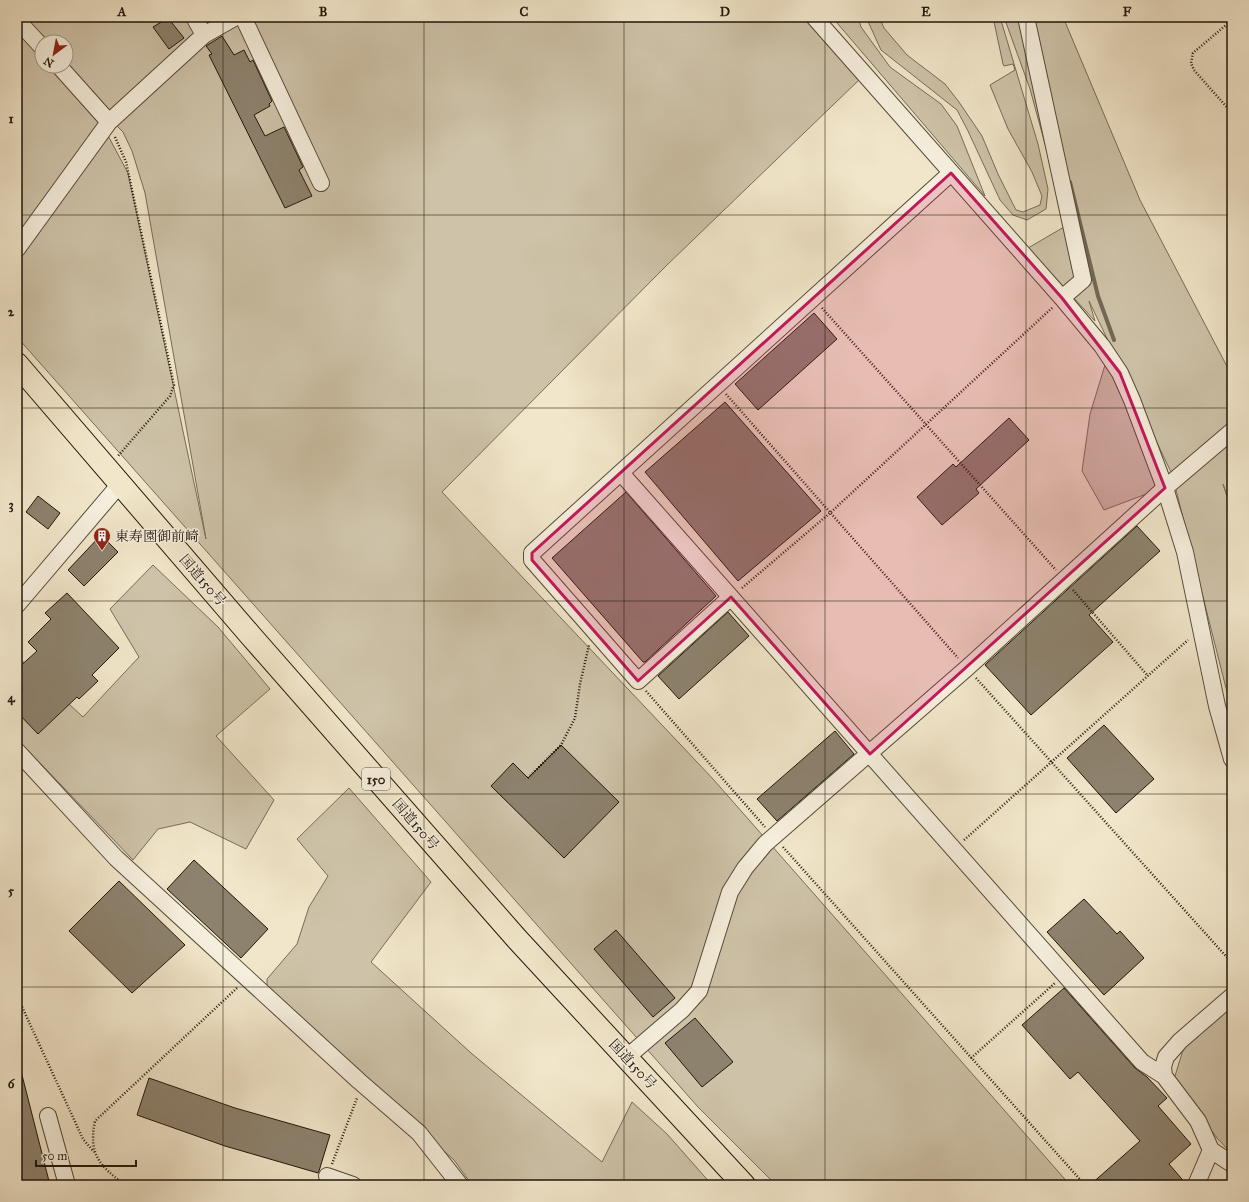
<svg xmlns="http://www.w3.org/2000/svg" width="1249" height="1202" font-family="'IM FELL Great Primer','Noto Serif JP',serif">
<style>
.green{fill:#cec3a9;stroke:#786c5a}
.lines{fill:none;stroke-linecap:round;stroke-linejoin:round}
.stream{stroke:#736856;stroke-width:4}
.building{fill:#8d826e;stroke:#21160a}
.minor-casing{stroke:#554a3a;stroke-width:18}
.highway-casing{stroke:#21160a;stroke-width:24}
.path{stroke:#21160a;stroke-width:2.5;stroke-dasharray:1 2;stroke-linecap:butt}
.minor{stroke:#f6efdd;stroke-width:16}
.highway{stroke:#f1e6ca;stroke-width:22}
.marked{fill:#c2185b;fill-opacity:0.2;stroke:#c2185b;stroke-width:3;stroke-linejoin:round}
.grid{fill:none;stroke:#21160a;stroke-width:1;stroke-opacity:0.55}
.labels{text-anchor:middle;stroke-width:3;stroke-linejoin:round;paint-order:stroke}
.shield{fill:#f6efdd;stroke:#615749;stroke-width:1}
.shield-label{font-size:13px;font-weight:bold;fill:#21160a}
.poi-label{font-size:14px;fill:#21160a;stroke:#f6efdd;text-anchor:start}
.street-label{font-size:14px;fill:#21160a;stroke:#f6efdd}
.neatline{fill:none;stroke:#21160a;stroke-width:1.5}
.grid-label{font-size:13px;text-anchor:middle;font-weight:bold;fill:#21160a}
</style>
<rect width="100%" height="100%" fill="#f1e6ca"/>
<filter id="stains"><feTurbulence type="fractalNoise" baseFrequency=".005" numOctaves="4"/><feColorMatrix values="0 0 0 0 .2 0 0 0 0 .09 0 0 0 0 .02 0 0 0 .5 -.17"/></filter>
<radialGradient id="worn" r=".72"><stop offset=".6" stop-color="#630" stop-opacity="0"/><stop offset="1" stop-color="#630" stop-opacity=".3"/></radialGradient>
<path class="green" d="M23 17H803L860 79 666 266 442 492 713 779 1070 1185H776L698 1107 17 337V38L20 34 42 57V66H50L98 117 128 173 206 539 145 193 132 151 123 132 104 113 66 66V42H44Z
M832 17H858L861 27 890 67 941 104 957 126 985 196Z
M866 17H879L884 28 907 55 945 84 959 102 982 136 998 174 1016 210 1023 212 1040 205 1042 196 1032 172 1008 129 990 85 1015 70 1013 64 1004 66 1003 64 993 17H1000L1038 144 1048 189 1046 209 1027 220 1013 215 1000 200 968 131 957 110 881 50Z
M1004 17H1063L1140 200 1232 376V509L1223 484 1232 512V712L1172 474 1089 301 1095 321 1028 248 1064 227 1084 287 1030 89Z
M1105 365 1124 396 1157 490 1104 510 1082 471 1090 414Z
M153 565 218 627 270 689 216 736 274 800 246 849 190 822 158 829 133 860 17 739V656L83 717 139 657 110 609Z
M349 788 431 882 371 962 471 1053 602 1162 632 1102 667 1134 712 1185H472L454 1160 373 1088 330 1043 267 987V979L297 944 309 907 328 876 297 839Z
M1232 1006V1154L1217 1138 1174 1079 1184 1047Z"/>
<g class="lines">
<path class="stream" d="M1070 182 1098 296 1114 340"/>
</g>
<path class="building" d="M168 18 184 38 169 49 153 27Z
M222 36 234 55 244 50 250 62 253 60 272 101 269 104 270 106 254 115 265 136 284 127 303 167 299 170 312 196 285 208 209 55 212 54 206 46Z
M814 313 837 339 758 410 735 384Z
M725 402 821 511 738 581 645 472Z
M1009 418 1029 440 976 489 979 493 942 525 917 497 953 464 956 467Z
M626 492 716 596 645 662H643L552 558Z
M38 496 60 513 48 529 26 512Z
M1137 526 1160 551 1089 615 1113 642 1031 715 985 665Z
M101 535 118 552 84 586 68 570Z
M67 593 119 648 92 675 98 681 79 699 77 697 38 734 17 712V669L37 651 28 642 51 619 45 613Z
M728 612 749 636 679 699 658 676Z
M1104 725 1154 779 1116 813 1067 758Z
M835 731 854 754 777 821 757 799Z
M561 745 619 802 564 858 491 786 513 763 528 778Z
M194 860 268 929 241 958 167 889Z
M119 881 185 945 132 993 69 931Z
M1084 899 1117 934 1120 931 1144 958 1104 995 1047 932Z
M616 930 675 998 653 1017 594 949Z
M1064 988 1135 1068 1147 1077 1167 1098 1158 1106 1191 1144 1169 1164 1187 1185H1090L1140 1141 1078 1072 1070 1079 1022 1025Z
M695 1018 733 1062 702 1087 665 1043Z
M17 1071H21L50 1185H17Z
M149 1078 235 1108 330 1135 319 1171 318 1173 225 1146 137 1115Z"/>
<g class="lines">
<defs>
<path id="minor" d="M194 17 204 35
M243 17 321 183
M814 17 1062 298 1102 346 1120 373 1132 400 1165 488 1185 552 1217 706 1232 759
M1026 17 1083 280 1062 298
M17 20 42 47
M59 66 109 122
M17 249 109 122 204 35 236 17
M621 473 1142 1062 1164 1076
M731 597 638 681 532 560V553L951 173
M17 605 120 484
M17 751 116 858 359 1081 419 1133 460 1185
M626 1058 682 1010 699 991 730 892 745 868 765 844 967 668 1165 488 1232 431
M48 1116 67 1185
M1211 1150 1232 1164
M327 1176 353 1185
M1196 1185 1211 1150 1198 1121 1164 1076 1163 1067 1166 1057 1180 1041 1232 996"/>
<path id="highway" d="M17 364 251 636 517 939 744 1185"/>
</defs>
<use href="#minor" class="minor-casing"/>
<use href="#highway" class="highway-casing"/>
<path class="path" d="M1232 20 1193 53 1191 63 1194 70 1232 113
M115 137 126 162 174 385 170 396 118 456
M822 308 1056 570
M726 394 958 658
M742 588 830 513 1053 307
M1073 590 1148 676
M976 678 1232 963
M646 691 765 827
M528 778 561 745 575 718 580 684 589 645
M964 840 1188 640
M783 847 1085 1185
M17 996 83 1139 94 1152
M971 1058 1055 983
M332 1164 357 1098
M125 1185C100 1166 88 1155 95 1121L238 987"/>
<use href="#minor" class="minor"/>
<use href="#highway" class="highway"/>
</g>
<path class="marked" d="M951 173 1062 298 1120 373 1165 488 870 754 731 597 638 681 532 560V553Z"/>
<path class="grid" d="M223 17V1185M424 17V1185M624 17V1185M825 17V1185M1026 17V1185M17 215H1232M17 408H1232M17 601H1232M17 794H1232M17 987H1232"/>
<defs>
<symbol id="building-pin" viewBox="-11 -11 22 30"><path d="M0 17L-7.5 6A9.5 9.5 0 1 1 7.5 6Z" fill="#8f2418" stroke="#f6efdd"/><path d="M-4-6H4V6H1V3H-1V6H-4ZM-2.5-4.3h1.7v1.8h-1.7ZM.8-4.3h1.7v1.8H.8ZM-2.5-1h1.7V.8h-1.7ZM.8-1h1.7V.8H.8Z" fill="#fff"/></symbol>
</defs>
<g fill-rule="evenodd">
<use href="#building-pin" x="92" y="526" width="20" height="27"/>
</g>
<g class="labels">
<rect class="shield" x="362" y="768" width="28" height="22" rx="3"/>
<g class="shield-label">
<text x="376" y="784">150</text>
</g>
<g class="poi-label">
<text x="115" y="541">東寿園御前崎</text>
</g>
<g class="street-label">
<text transform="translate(203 580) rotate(49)" y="5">国道150号</text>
<text transform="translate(416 824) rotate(49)" y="5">国道150号</text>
<text transform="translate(633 1064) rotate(47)" y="5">国道150号</text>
</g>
</g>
<rect width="1249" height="1202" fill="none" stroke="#f1e6ca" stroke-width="44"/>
<g transform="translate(54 54) rotate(212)"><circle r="19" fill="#f6efdd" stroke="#a19889"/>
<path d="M0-3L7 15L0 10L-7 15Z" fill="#8f2418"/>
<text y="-6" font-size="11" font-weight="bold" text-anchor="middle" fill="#21160a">N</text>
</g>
<path d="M36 1160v6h100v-6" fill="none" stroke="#21160a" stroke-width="2"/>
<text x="42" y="1160" font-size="12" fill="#21160a" stroke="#f6efdd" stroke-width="3" paint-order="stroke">50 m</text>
<rect x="22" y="22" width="1205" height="1158" class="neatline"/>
<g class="grid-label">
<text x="122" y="16">A</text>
<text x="323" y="16">B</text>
<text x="524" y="16">C</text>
<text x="725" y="16">D</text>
<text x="926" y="16">E</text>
<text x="1127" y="16">F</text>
<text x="11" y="123">1</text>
<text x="11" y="316">2</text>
<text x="11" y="509">3</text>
<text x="11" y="702">4</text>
<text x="11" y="895">5</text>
<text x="11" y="1088">6</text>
</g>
<rect width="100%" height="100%" filter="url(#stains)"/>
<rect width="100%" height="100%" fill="url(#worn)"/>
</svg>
